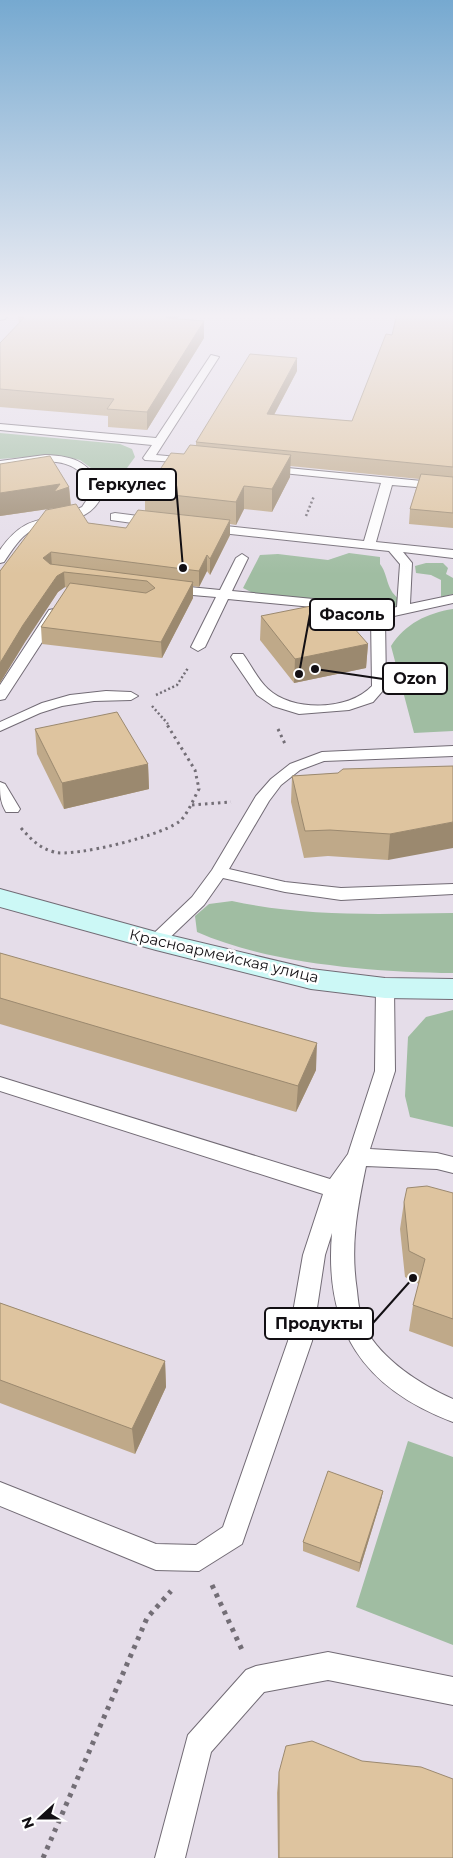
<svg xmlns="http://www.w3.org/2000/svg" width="453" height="1858" font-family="Montserrat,sans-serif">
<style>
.green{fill:#a0bda2}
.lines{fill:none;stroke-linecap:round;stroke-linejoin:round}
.lane-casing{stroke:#726b75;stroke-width:2}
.secondary-casing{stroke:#726b75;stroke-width:2}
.path-far3{stroke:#736e76;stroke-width:2;stroke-dasharray:1 2.5;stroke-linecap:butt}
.path-far2{stroke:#736e76;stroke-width:2.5;stroke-dasharray:2 2.5;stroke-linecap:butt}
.path-far1{stroke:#736e76;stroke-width:3;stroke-dasharray:2.5 4;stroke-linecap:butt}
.path{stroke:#736e76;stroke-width:5;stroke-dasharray:4 5.5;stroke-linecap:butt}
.lane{fill:#fff;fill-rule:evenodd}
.secondary{fill:#ccf8f6;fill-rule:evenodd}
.wall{fill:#bfa989}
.shaded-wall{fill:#9b896f}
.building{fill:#dec49f;stroke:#9b896f}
.labels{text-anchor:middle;stroke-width:5;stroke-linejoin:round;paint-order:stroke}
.street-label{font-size:15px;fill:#120f13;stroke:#fff}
.leader{fill:none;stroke:#120f13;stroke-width:2}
.callout-dot{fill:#120f13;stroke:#fff;stroke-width:2}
.callout{fill:#fff;stroke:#120f13;stroke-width:2}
.callout-label{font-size:16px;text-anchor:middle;font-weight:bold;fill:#120f13}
</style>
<rect width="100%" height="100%" fill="#e5dde9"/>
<path class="green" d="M0 433 120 444 132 449 135 457 127 468 114 474 95 471 80 460 54 455 0 459Z
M349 553 380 557V564C388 574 386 589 398 598L397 606 381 609 336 601 253 593 243 588 260 555 278 554 328 560Z
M426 563H443L448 568 446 574 453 578V594L441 597V580L431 575 416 573 415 566Z
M453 609V731L414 733 391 646C405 624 427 613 453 609Z
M232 901C305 917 378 914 453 913V973C375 972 269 964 197 932L195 916 209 904Z
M453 1010V1127L410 1117 405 1096 408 1037 426 1017Z
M408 1441 453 1457V1645L356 1607Z"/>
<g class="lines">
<defs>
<path id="lane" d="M211 355 219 357 156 455 189 458 195 461 193 463 145 460 143 458 152 445 0 430V424L156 438Z
M45 455C77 456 90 463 104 492 86 531 61 512 32 530 20 537 12 550 4 562L0 563V550C28 510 46 525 82 507L92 492C90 486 87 479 83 475 64 453 25 463 0 467V461Z
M267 466 453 484V490L392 485 376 542 453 550V558L403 552 412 563 410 604 453 595V603L385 618 386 687 373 702 349 710 299 714 273 706 257 695 231 657 233 654H243C251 665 258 680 268 689 292 712 349 711 372 686L371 617 334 609 228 599 205 647 198 651 191 647 216 597 169 593 163 589 169 585 220 590 236 558 242 554 248 558 232 591 334 601 378 611 397 607 400 564 389 551 203 531 201 528 207 524 364 541 381 483 263 471V467Z
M115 513 154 518 160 522 154 526 111 520V514Z
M54 609 61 613 5 699 0 700V685L49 610Z
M106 691 131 692 138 696 131 700 94 701 62 706 40 713 0 731V722L42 703 70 695Z
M453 746V756L324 761 300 770 281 785 269 801 229 869 285 882 341 888 453 884V894L341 900 285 892 223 878 204 905 162 945H150L147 941 150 937 192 897 212 870 256 796 271 779 290 764 322 752Z
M0 782 5 784 20 809 18 812H6C0 802 0 794 0 782Z
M385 982 391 983 394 988 395 1071 370 1149 437 1153 453 1157V1173L437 1169 366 1166C357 1210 350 1245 357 1291 358 1302 360 1317 365 1328 382 1360 421 1385 453 1399V1422C363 1388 324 1329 332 1233L325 1255 312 1341 242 1544 199 1571 156 1570 0 1506V1482L156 1544 196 1545 223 1527 288 1341 303 1255 323 1194 0 1091V1077L330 1179 348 1154 375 1071 376 988 379 983Z
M328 1652 453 1677V1705L328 1680 264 1692 211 1752 185 1858H155L188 1735 246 1670 256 1666Z"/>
<path id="secondary" d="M0 314H9L5 319 0 320Z
M0 889 156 932 311 969 385 978 453 979V999L385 998 311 989 156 950 0 907Z"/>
</defs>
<use href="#lane" class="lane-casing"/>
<use href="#secondary" class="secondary-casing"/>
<path class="path-far3" d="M128 494 139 476"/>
<path class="path-far2" d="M306 516 314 496
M156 695 177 685 188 668
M152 706 168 724"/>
<path class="path-far1" d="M278 729 286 746
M192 805 231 802
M21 828C31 839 39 848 54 852 73 858 170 834 182 819 189 811 194 798 199 789L195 770 166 723"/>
<path class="path" d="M212 1585 243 1652
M43 1858 147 1618 171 1591"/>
<use href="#lane" class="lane"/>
<use href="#secondary" class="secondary"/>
</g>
<path class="wall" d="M180 314 177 319 204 338 147 430 108 427V416L0 407V343L19 323 18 317Z
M453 314V528L409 524 410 509 419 479 290 466V477L272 512 244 509 236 525 230 524V535L210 575 207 571 199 587 193 586V598L162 658 42 644 41 627 67 588 65 587 58 592 25 642 0 683V571L55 508 0 516V464L69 487 71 505 88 523 126 528 145 511V492L184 454 196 446V442L297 371 274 415 352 421 392 335Z
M261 616 368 644 366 668 294 683 260 640Z
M35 729 148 764 149 789 64 809 37 754Z
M453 766 388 860 328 856 304 858 291 802 292 776Z
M0 953 316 1070 296 1112 0 1024Z
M453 1193V1347L409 1331 413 1305 419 1284 405 1277 400 1229 404 1202Z
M0 1303 165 1361 166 1387 135 1454 0 1403Z
M383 1491 381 1500 359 1572 303 1551V1542Z
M362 1761 453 1858H278L277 1793 279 1772Z"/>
<path class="shaded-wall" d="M169 314H180L166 335V318Z
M204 321V338L147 430V412Z
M297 358V371L267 428V414Z
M291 455 290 477 272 512V489Z
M60 484 69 487 71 510 56 514 55 508 0 516V493Z
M244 486V509L236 525V502Z
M230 520V535L210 575V559Z
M51 552 52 568 43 558Z
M207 555V571L199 587V571Z
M64 572 65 587 58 592 25 642 0 683V663L23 625 57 576Z
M193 582V598L162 658 161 642Z
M368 644 366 668 294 683 295 659Z
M148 764 149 789 64 809 62 783Z
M453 822V848L388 860 390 834Z
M317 1043 316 1070 296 1112 298 1086Z
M165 1361 166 1387 135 1454 132 1429Z
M383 1491 381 1500 359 1572 360 1563Z"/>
<path class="building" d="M21 314H169L166 318 204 321 147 412 107 409 114 399 0 389V343L24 318 18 317Z
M397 314H453V467L196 442 250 354 297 358 267 414 352 421 386 334 392 335Z
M190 445 291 455 272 489 244 486 236 502 145 492 171 453 184 454Z
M50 456 69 487 54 492 60 484 0 493V464Z
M421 474 453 477V513L410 509Z
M76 504 88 523 126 528 138 510 230 520 210 559 207 555 199 571 51 552 43 558 50 564 193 582 161 642 41 627 70 583 146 593 155 588 147 581 64 572 57 576 23 625 0 663V571L46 510Z
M331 602 368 644 295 659 261 616Z
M117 712 148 764 62 783 35 729Z
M453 766V822L390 834 330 830 305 831 292 776 338 773 343 769Z
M0 953 317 1043 298 1086 0 998Z
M427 1186 453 1193V1319L413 1305 425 1259 409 1251 404 1202 407 1188Z
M0 1303 165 1361 132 1429 0 1380Z
M328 1471 383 1491 360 1563 303 1542Z
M312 1741 362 1761 421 1767 453 1779V1858H279V1772L286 1746Z"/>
<linearGradient id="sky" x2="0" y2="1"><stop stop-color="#76a9d0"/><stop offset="0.55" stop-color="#f3f0f5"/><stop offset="1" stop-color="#f3f0f5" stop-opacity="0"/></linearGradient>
<rect width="453" height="574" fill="url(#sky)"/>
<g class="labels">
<g class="street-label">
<text transform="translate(224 956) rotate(13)" y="5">Красноармейская улица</text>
</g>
</g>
<path class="leader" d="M183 568L176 485M299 674L310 614M315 669L383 679M413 1278L373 1323"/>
<g class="callout-dot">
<circle cx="183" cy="568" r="5"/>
<circle cx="299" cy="674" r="5"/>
<circle cx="315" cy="669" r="5"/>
<circle cx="413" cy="1278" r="5"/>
</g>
<g class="callout">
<rect x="77" y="469" width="99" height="31" rx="5"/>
<rect x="310" y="599" width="84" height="31" rx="5"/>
<rect x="383" y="663" width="64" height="31" rx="5"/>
<rect x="265" y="1308" width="108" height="31" rx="5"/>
</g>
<g class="callout-label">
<text x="127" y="490">Геркулес</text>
<text x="352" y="620">Фасоль</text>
<text x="415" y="684">Ozon</text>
<text x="319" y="1329">Продукты</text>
</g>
<g transform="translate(40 1818) rotate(249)" stroke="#ffffff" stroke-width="4" paint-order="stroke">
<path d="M0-4L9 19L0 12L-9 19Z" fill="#120f13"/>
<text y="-8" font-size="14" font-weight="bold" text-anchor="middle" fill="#120f13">N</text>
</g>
</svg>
